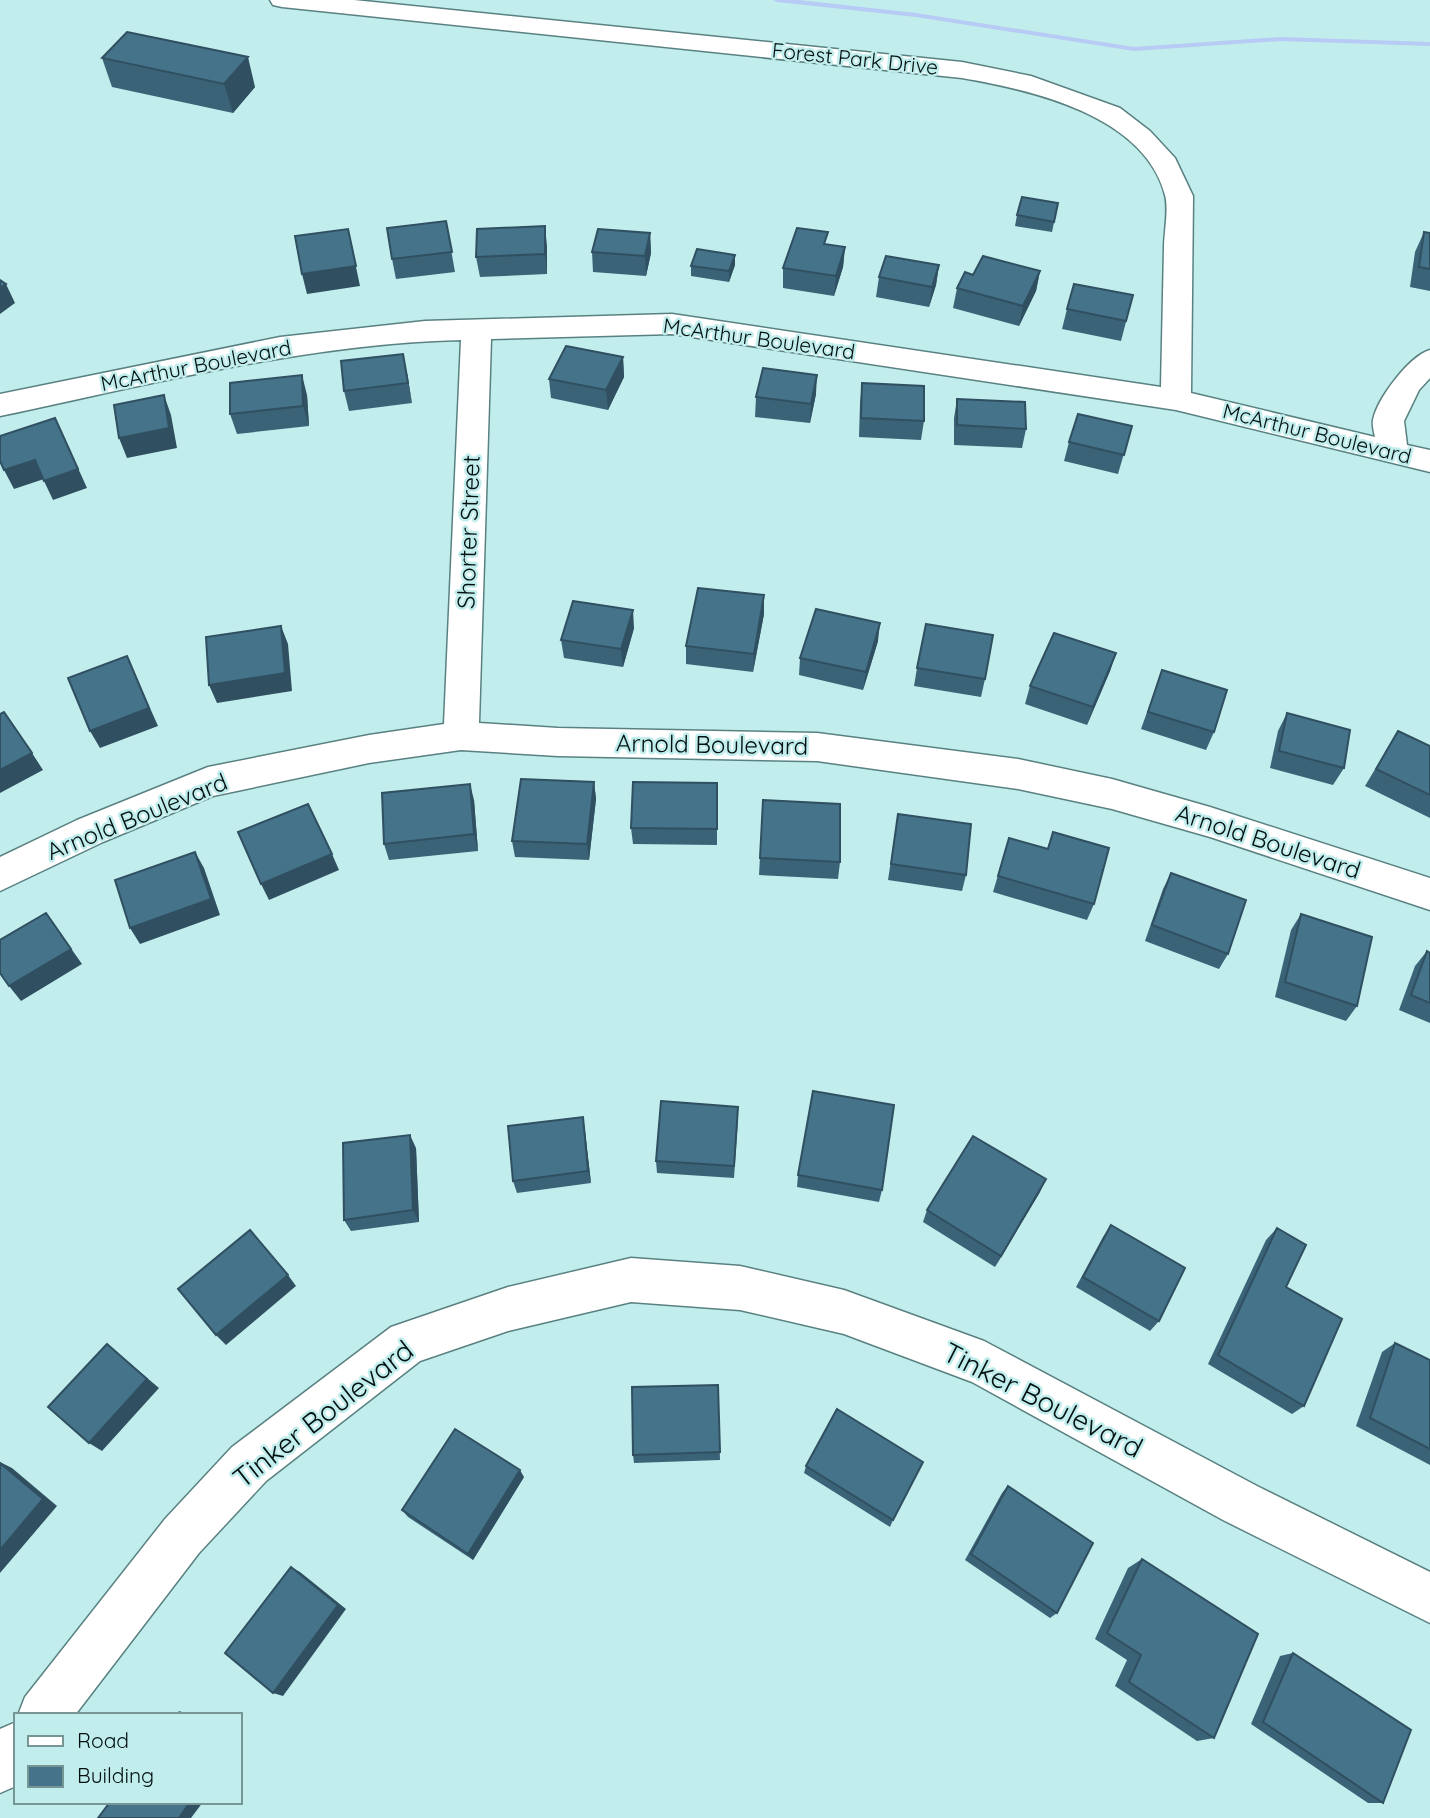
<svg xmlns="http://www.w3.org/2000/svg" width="1430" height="1818" font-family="Quicksand,sans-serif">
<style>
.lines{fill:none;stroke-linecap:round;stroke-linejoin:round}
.stream{fill:#b7cbf5;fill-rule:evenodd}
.minor-casing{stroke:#5a8181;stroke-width:3}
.minor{fill:#fff;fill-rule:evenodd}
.wall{fill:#3b6377}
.shaded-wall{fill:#305061}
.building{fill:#45738a;stroke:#305061;stroke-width:2}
.labels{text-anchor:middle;stroke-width:5;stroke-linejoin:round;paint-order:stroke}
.far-street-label{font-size:21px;fill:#031010;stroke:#c2eded}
.street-label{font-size:24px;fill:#031010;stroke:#c2eded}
.near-street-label{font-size:28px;fill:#031010;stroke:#c2eded}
</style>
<rect width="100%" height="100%" fill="#c2eded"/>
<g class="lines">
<path class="stream" d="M773 0H799L916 13 1134 47 1281 37 1430 42V46L1281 41 1134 51 916 17 777 2Z"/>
<defs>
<path id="minor" d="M270 0H354L962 62 1031 76 1120 108 1150 131 1175 158 1193 196 1191 393 1375 437C1374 432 1372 425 1373 420 1377 399 1409 356 1430 350V378L1419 390 1404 421 1407 445 1430 450V472L1176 410 672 334 491 339 479 723 558 728 817 733 1018 759 1112 779 1210 807 1430 878V910L1210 837 1112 809 1018 789 817 761 558 756 461 750 369 763 213 796 103 842 0 891V857L77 820 208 767 369 735 444 724 461 340C305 344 152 384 0 416V394L280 337 425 321 672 314 1161 387C1162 341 1163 294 1164 248 1164 232 1169 210 1165 195 1144 115 1031 90 962 78L282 7 273 5Z
M631 1258 740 1266 844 1290 984 1341 1257 1486 1430 1572V1623L1223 1520 972 1382 844 1334 740 1310 631 1302 508 1331 420 1361 266 1481 199 1553 75 1715H18L25 1697 165 1519 232 1447 391 1327 508 1287Z
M16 1722V1786L0 1793V1729Z"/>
</defs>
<use href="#minor" class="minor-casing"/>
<use href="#minor" class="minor"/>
</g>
<path class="wall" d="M102 58 255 87 233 113 112 87Z
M1058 203 1052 232 1015 226 1017 215Z
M446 221 455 272 396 279 392 259Z
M1424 232 1430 233V291L1410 287 1415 252Z
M650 233 651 253 646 276 593 272 592 252Z
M827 244 845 247 843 267 834 296 783 288V268Z
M547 246V274L480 277 476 257Z
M735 255V265L729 282 691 276V266Z
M939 265 936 285 929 307 876 297 879 277Z
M1040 271 1036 291 1019 326 953 308 957 288 973 275Z
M1133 295 1121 341 1062 329 1067 309Z
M623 357 624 377 608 410 551 398 549 379Z
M407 373 412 403 349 411 344 391Z
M862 383 924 421 921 440 859 437 860 403Z
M816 394 810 423 755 417 756 397Z
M307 395 309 426 237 434 230 414Z
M957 399 1026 429 1022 448 954 445V418Z
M1132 426 1118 474 1064 461 1069 442Z
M764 595V614L753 672 686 664V646Z
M634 628 623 667 564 658 561 640Z
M878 641 863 690 799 675 800 658Z
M1116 653 1110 671 1087 725 1025 704 1030 686Z
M917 668 985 679 981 697 914 686Z
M1162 670 1214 732 1206 750 1141 729Z
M1287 713 1344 768 1333 785 1270 768 1278 731Z
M1398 731 1430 746V818L1365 786Z
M594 782 596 799 589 860 515 857 512 841Z
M717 783V845L633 844 631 828Z
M474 800 478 851 389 860 384 844Z
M763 800 840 862 838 879 759 875Z
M898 814 966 875 962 891 888 880Z
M1053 832 1094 904 1087 920 993 892 1009 838 1047 849Z
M1171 873 1228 954 1219 969 1145 941 1163 889Z
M1301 914 1357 1006 1346 1021 1275 997 1291 930Z
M1427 951 1430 953V1023L1399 1010 1415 966Z
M583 1117 591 1183 517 1193 513 1181Z
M738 1120 734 1178 657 1173 656 1161Z
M416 1148 419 1222 351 1231 344 1220Z
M798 1175 882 1190 879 1202 797 1187Z
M1040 1192 995 1267 923 1222 927 1210Z
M1111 1225 1159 1321 1150 1331 1076 1287 1103 1237Z
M1277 1228 1304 1406 1292 1414 1208 1364 1266 1240Z
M1395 1343 1430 1360V1465L1356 1426 1382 1352Z
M718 1385 720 1460 634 1463 633 1455Z
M806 1466 893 1520 890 1527 804 1473Z
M524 1477 473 1560 408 1517 402 1510Z
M1008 1486 1057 1613 1050 1618 965 1560 1002 1493Z
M1142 1559 1214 1738 1197 1741 1115 1686 1127 1660 1095 1639 1128 1568Z
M1293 1653 1383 1803H1368L1251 1724 1280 1656Z"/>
<path class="shaded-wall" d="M248 57 255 87 233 113 224 84Z
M545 226 547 246V274L545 254Z
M348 229 360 286 307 294 302 274Z
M650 233 651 253 646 276 645 256Z
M845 247 843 267 834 296 836 276Z
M735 255V265L729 282V271Z
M939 265 936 285 929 307 932 287Z
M1040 271 1036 291 1019 326 1023 306Z
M6 284 15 303 0 314V288Z
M403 354 407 373 412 403 408 383Z
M623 357 624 377 608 410 606 390Z
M302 375 307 395 309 426 303 406Z
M817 375 816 394 810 423 811 404Z
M164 395 171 415 177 448 127 458 119 438Z
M64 437 87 488 53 500 44 481Z
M35 460 44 479 14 489 4 470Z
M764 595V614L753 672 754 654Z
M633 610 634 628 623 667 621 649Z
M880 623 878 641 863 690 866 672Z
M281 626 288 644 292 691 217 703 209 685Z
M1116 653 1110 671 1087 725 1093 707Z
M127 656 158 726 100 748 90 731Z
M32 753 43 770 0 793V770Z
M594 782 596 799 589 860 587 844Z
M470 784 474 800 478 851 474 834Z
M195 852 204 868 220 915 140 944 130 928Z
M332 854 339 870 269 900 261 884Z
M46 913 82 964 21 1001 9 986Z
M583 1117 585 1130 591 1183 588 1171Z
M410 1135 416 1148 419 1222 413 1210Z
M1046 1179 1040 1192 995 1267 1001 1256Z
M288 1275 296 1286 226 1345 216 1335Z
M107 1344 159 1388 102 1451 89 1443Z
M0 1462 12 1468 57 1506 0 1573Z
M520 1470 524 1477 473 1560 468 1554Z
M291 1567 300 1572 346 1609 283 1696 273 1693Z
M178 1711 191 1714 192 1715H182Z
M190 1802H203L191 1818H179Z"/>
<path class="building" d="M127 32 248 57 224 84 102 58Z
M1022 197 1058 203 1054 222 1017 215Z
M446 221 452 252 392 259 387 228Z
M545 226V254L476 257 477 229Z
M797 228 828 232 824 244 845 247 836 276 783 268Z
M348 229 356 266 302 274 295 236Z
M598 229 650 233 645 256 592 252Z
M1424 232 1430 233V269L1419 267Z
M697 249 735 255 729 271 691 266Z
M886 256 939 265 932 287 879 277Z
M983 256 1040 271 1023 306 957 288 965 272 973 275Z
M0 280 6 284 0 288Z
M1074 284 1133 295 1126 321 1067 309Z
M566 346 623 357 606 390 549 379Z
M403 354 408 383 344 391 341 361Z
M763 368 817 375 811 404 756 397Z
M302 375 303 406 230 414V383Z
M862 383 924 386V421L861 418Z
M164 395 169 428 119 438 114 405Z
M957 399 1025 402 1026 429 957 425Z
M1078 414 1132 426 1124 455 1069 442Z
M55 418 78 469 44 481 35 460 4 470 0 461V436Z
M698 588 764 595 754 654 686 646Z
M573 601 633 610 621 649 561 640Z
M816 609 880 623 866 672 800 658Z
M926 624 993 635 985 679 917 668Z
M281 626 285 673 209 685 206 637Z
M1054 633 1116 653 1093 707 1030 686Z
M127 656 149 708 90 731 68 678Z
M1162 670 1227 690 1214 732 1148 712Z
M4 712 32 753 0 770V714Z
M1287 713 1350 730 1344 768 1279 751Z
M1398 731 1430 746V795L1376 769Z
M521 779 594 782 587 844 512 841Z
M633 782 717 783V829L631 828Z
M470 784 474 834 384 844 382 793Z
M763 800 840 804V862L760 858Z
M308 804 332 854 261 884 238 832Z
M898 814 971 824 966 875 891 864Z
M1053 832 1109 848 1094 904 998 876 1009 838 1048 849Z
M195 852 211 899 130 928 115 880Z
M1171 873 1246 900 1228 954 1152 925Z
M46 913 71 949 9 986 0 973V940Z
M1301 914 1372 937 1357 1006 1285 982Z
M1427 951 1430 953V1003L1411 995Z
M813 1091 894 1105 882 1190 798 1175Z
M661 1101 738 1107 734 1166 656 1161Z
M583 1117 588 1171 513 1181 508 1126Z
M410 1135 413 1210 344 1220 343 1143Z
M973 1136 1046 1179 1001 1256 927 1210Z
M1111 1225 1185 1268 1159 1321 1083 1277Z
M1277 1228 1306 1245 1286 1287 1342 1319 1304 1406 1218 1355Z
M250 1230 288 1275 216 1335 178 1289Z
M1395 1343 1430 1360V1449L1370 1418Z
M107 1344 147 1379 89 1443 48 1407Z
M718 1385 720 1452 633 1455 632 1387Z
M837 1409 923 1462 893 1520 806 1466Z
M455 1429 520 1470 468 1554 402 1510Z
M0 1463 43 1499 0 1550Z
M1008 1486 1093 1543 1057 1613 971 1554Z
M1142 1559 1258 1634 1214 1738 1129 1682 1141 1655 1107 1633Z
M291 1567 338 1605 273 1693 225 1653Z
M1293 1653 1411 1730 1383 1803 1263 1722Z
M110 1802H190L179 1818H98Z"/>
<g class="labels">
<g class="far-street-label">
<text transform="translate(855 59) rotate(6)" y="7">Forest Park Drive</text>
<text transform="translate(759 339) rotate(8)" y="7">McArthur Boulevard</text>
<text transform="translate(196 366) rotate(-11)" y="7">McArthur Boulevard</text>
<text transform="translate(1317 434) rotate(14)" y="7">McArthur Boulevard</text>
</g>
<g class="street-label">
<text transform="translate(469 532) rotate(-88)" y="8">Shorter Street</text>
<text transform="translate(712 745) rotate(1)" y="8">Arnold Boulevard</text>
<text transform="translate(137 817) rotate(-22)" y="8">Arnold Boulevard</text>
<text transform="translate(1268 842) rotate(18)" y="8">Arnold Boulevard</text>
</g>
<g class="near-street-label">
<text transform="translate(1043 1400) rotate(27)" y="10">Tinker Boulevard</text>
<text transform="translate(323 1414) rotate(-38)" y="10">Tinker Boulevard</text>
</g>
</g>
<rect x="14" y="1713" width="228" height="91" fill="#c2eded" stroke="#769595" stroke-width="2"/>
<rect x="28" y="1736" width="35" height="10" fill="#ffffff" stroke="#769595" stroke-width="2"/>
<text x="77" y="1748" font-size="21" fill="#031010">Road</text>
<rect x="28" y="1766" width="35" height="21" fill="#45738a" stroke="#769595" stroke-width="2"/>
<text x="77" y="1783" font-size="21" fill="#031010">Building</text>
</svg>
